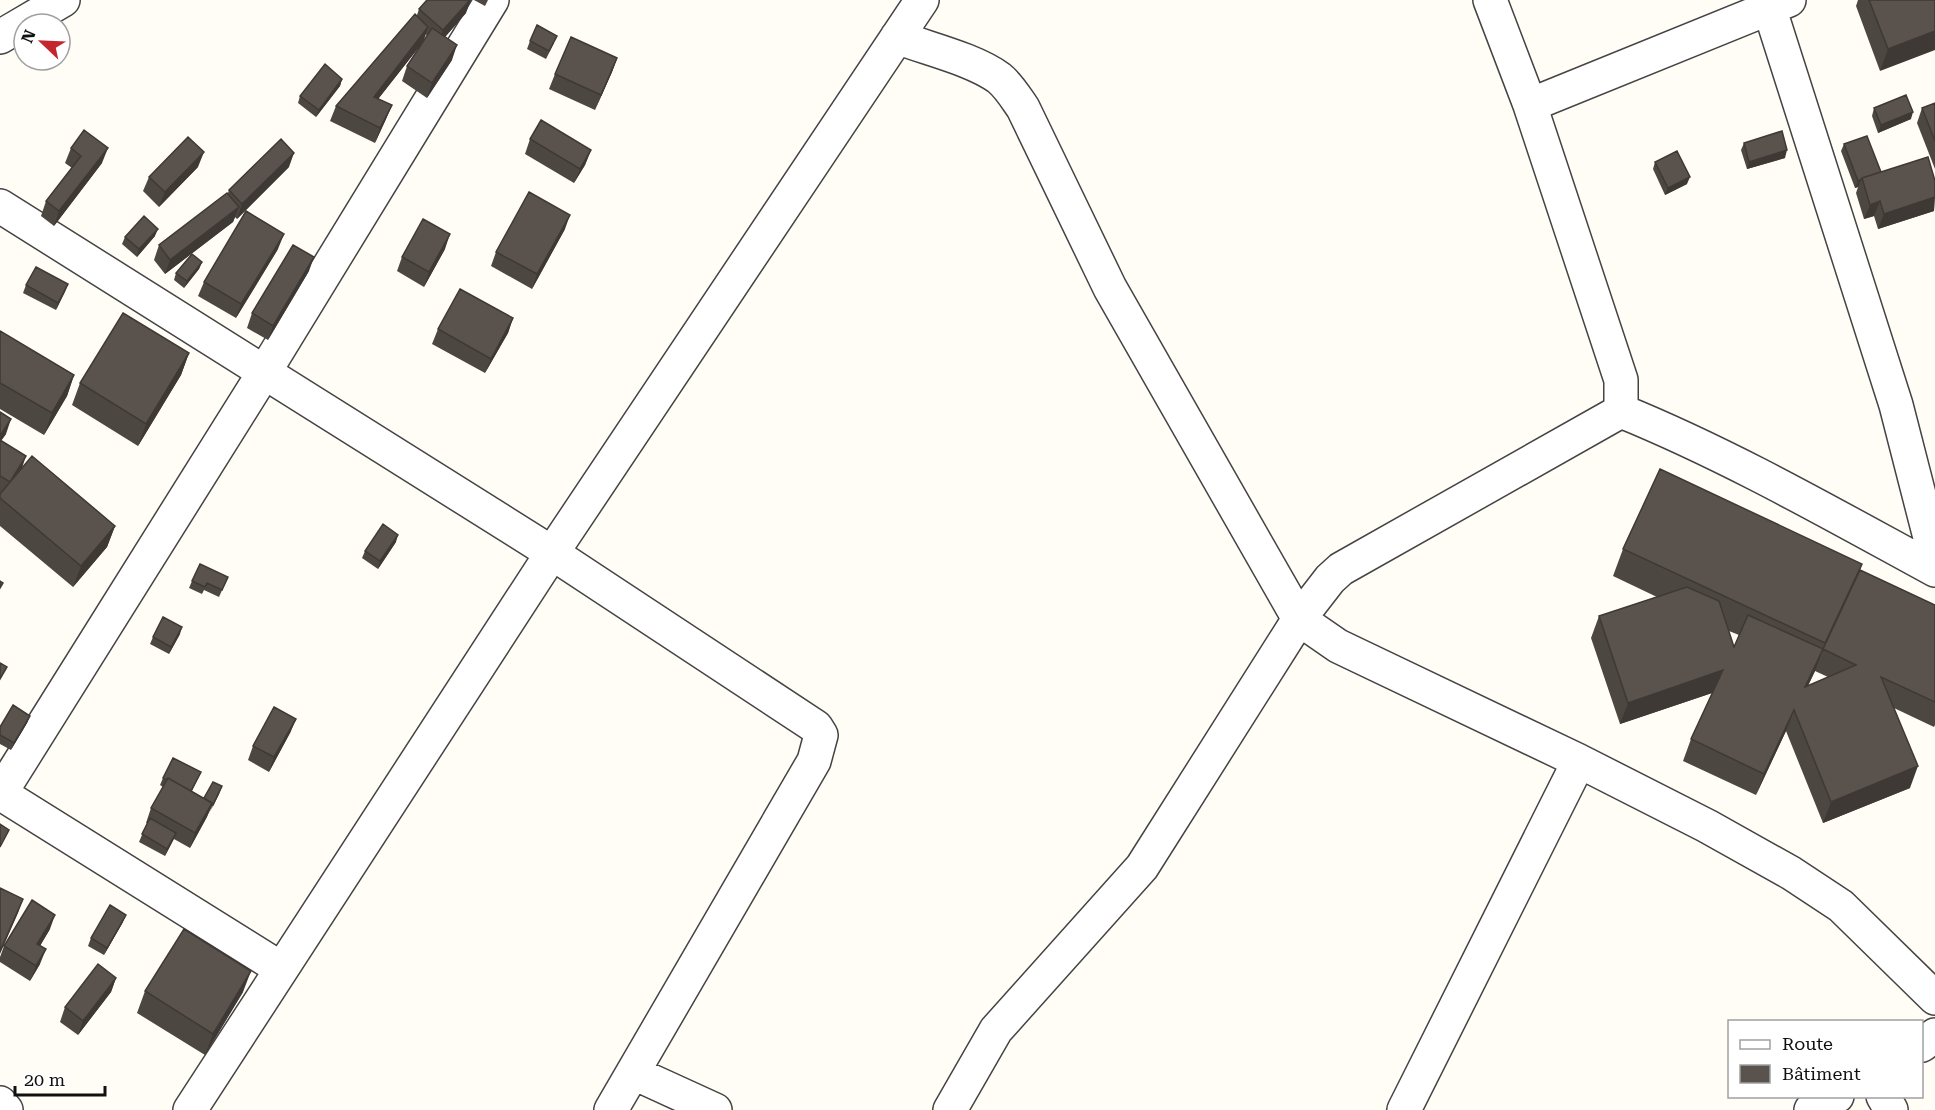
<svg xmlns="http://www.w3.org/2000/svg" width="1935" height="1110" font-family="'Roboto Serif',serif">
<style>
.lines{fill:none;stroke-linecap:round;stroke-linejoin:round}
.minor-casing{stroke:#444;stroke-width:36}
.minor{stroke:#fff;stroke-width:33}
.wall{fill:#4d4742;fill-rule:evenodd}
.shaded-wall{fill:#3f3936}
.building{fill:#5a524d;stroke:#3f3936;stroke-width:1.5;fill-rule:evenodd}
</style>
<rect width="100%" height="100%" fill="#fffdf5"/>
<g class="lines">
<defs>
<path id="minor" d="M1490 0 1530 105 1621 380V411C1729 455 1832 514 1935 570
M1769 7 1896 405 1935 557
M0 37 63 0
M897 37C928 49 973 59 999 78 1009 86 1016 98 1023 108L1110 288 1299 619 1338 646 1579 761 1707 826 1791 873 1841 906 1935 998
M1530 105 1789 0
M0 206 552 553 816 727 821 735 814 761 611 1110
M0 793 280 968
M0 794 265 371 492 0
M1922 1045 1935 1035
M634 1073 715 1110
M1883 1096 1891 1110
M0 1103 6 1110
M190 1110 552 553 922 0
M950 1110 996 1030 1142 867 1299 619 1330 579 1341 569 1621 411
M1404 1110 1579 761
M1811 1110 1837 1096"/>
</defs>
<use href="#minor" class="minor-casing"/>
<use href="#minor" class="minor"/>
</g>
<path class="wall" d="M474 0H488L485 6Z
M1858 0H1935L1880 71 1856 6Z
M419 9 466 13 445 37 452 60 427 98 402 81 407 66 427 36 426 34 423 42 378 99 392 105 386 119 375 143 330 121 336 106 417 15Z
M530 41 554 43 546 59 527 49Z
M617 58 612 72 595 110 549 89 555 74Z
M342 79 340 86 316 117 298 103 300 96Z
M1935 103V169L1917 123 1922 108Z
M1874 108 1911 119 1878 133 1872 116Z
M530 139 591 150 585 165 574 183 525 154Z
M1744 143 1785 158 1747 169 1741 150Z
M1844 144 1881 172 1935 181 1934 211 1878 229 1874 216 1864 219 1856 193 1858 187 1855 188 1841 151Z
M71 148 102 163 54 226 41 216 46 201 72 168 65 163Z
M1655 162 1687 184 1665 195 1653 169Z
M198 167 159 207 143 191 149 177Z
M289 167 237 219 235 217 233 222 165 274 154 260 159 245 228 193 229 190Z
M565 229 532 289 491 266 496 252Z
M155 236 137 257 122 244 125 237Z
M278 249 236 318 198 296 204 282Z
M445 249 424 287 397 271 402 257Z
M202 262 199 269 184 288 174 280 176 273Z
M309 271 268 340 247 328 252 313Z
M68 284 56 310 23 293 26 285Z
M513 318 508 333 485 373 432 344 438 329Z
M0 331 74 375 67 396 44 435 0 409Z
M189 353 181 375 138 446 72 405 80 383Z
M0 412 6 434 1 441 22 468 115 526 107 547 73 587 0 526Z
M396 542 378 569 362 558 365 551Z
M1623 549 1862 564 1860 570 1935 605V725L1934 727 1894 708 1910 788 1823 823 1786 731 1756 795 1683 761 1691 739 1712 693 1620 724 1591 638 1599 616 1657 597 1613 576ZM1729 631 1739 635 1734 647ZM1815 671 1828 677 1808 686Z
M228 577 219 597 204 590 202 594 189 588 192 581Z
M180 634 169 654 150 644 153 637Z
M30 716 27 723 11 750 0 744V727Z
M296 719 290 733 269 772 248 760 253 746Z
M201 772 192 791 204 798 219 794 190 848 174 839 165 856 139 842 147 823H146L151 808 163 787 160 785 163 778Z
M123 922 104 955 88 946 91 938Z
M50 929 40 946V964L30 981 0 962V957L4 946Z
M116 978 111 992 78 1035 60 1022 65 1007Z
M145 991 243 992 205 1055 137 1013Z"/>
<path class="shaded-wall" d="M470 0H471L466 13 438 45 443 30Z
M428 27 423 42 368 112 374 97Z
M1935 31V50L1880 71 1888 49Z
M457 45 452 60 427 98 432 83Z
M617 58 612 72 595 110 601 95Z
M342 79 340 86 316 117 319 110Z
M392 105 386 119 375 143 380 128Z
M1913 112 1911 119 1878 133 1881 125Z
M108 148 102 163 54 226 59 211Z
M591 150 585 165 574 183 580 169Z
M1787 150 1785 158 1747 169 1749 162Z
M204 152 198 167 159 207 165 192Z
M294 153 289 167 237 219 242 204Z
M1690 177 1687 184 1665 195 1668 188Z
M1861 180 1858 187 1855 188 1858 181Z
M1935 197 1934 211 1878 229 1884 214Z
M1880 201 1874 216 1864 219 1870 205Z
M239 207 233 222 165 274 170 260Z
M570 215 565 229 532 289 537 274Z
M158 229 155 236 137 257 139 249Z
M284 234 278 249 236 318 241 304Z
M450 234 445 249 424 287 429 272Z
M314 257 309 271 268 340 273 326Z
M202 262 199 269 184 288 187 281Z
M68 284 65 292 56 310 58 303Z
M513 318 508 333 485 373 491 359Z
M189 353 181 375 138 446 146 424Z
M74 375 67 396 44 435 52 413Z
M11 419 6 434 0 442V436Z
M26 456 21 471 10 482Z
M115 526 107 547 73 587 81 566Z
M398 535 396 542 378 569 380 561Z
M182 627 180 634 169 654 171 647Z
M1823 649 1815 671 1797 708 1805 687Z
M1723 670 1715 692 1620 724 1628 703Z
M1794 710 1786 731 1756 795 1764 774Z
M30 716 27 723 11 750 14 743Z
M296 719 290 733 269 772 274 757Z
M1918 766 1910 788 1823 823 1831 802Z
M222 786 219 794 210 812 213 805Z
M212 803 207 817 190 848 195 833Z
M176 833 173 840 165 856 167 849Z
M23 899 18 913 0 954V951Z
M55 915 50 929 32 959 37 944Z
M126 915 123 922 104 955 107 948Z
M46 949 40 964 30 981 36 966Z
M251 971 243 992 205 1055 213 1034Z
M116 978 111 992 78 1035 83 1021Z"/>
<path class="building" d="M427 0H470L443 30 419 9Z
M1869 0H1935V31L1888 49Z
M415 14 428 27 374 97 392 105 380 128 336 106Z
M537 25 557 36 549 51 530 41Z
M432 28 457 45 432 83 407 66Z
M571 37 617 58 601 95 555 74Z
M325 64 342 79 319 110 300 96Z
M1906 95 1913 112 1881 125 1874 108Z
M1935 103V141L1922 108Z
M541 120 591 150 580 169 530 139Z
M84 130 108 148 59 211 46 201 81 156 71 148Z
M1782 131 1787 150 1749 162 1744 143Z
M1867 136 1881 172 1862 178V179L1858 181 1844 144Z
M188 137 204 152 165 192 149 177Z
M281 139 294 153 242 204 229 190Z
M1677 151 1690 177 1668 188 1655 162Z
M1928 157 1935 181V197L1884 214 1880 201 1870 205 1862 178Z
M529 192 570 215 537 274 496 252Z
M227 193 239 207 170 260 159 245Z
M246 211 284 234 241 304 204 282Z
M144 216 158 229 139 249 125 237Z
M423 219 450 234 429 272 402 257Z
M293 245 314 257 273 326 252 313Z
M192 254 202 262 187 281 176 273Z
M36 267 68 284 58 303 26 285Z
M460 289 513 318 491 359 438 329Z
M123 313 189 353 146 424 80 383Z
M0 331 74 375 52 413 0 383Z
M0 412 11 419 0 436Z
M0 440 26 456 10 482 0 476Z
M32 456 115 526 81 566 0 498V494Z
M1660 469 1862 564 1825 643 1623 549Z
M383 524 398 535 380 561 365 551Z
M200 564 228 577 222 590 207 583 205 587 192 581Z
M1860 570 1935 605V702L1881 677 1918 766 1831 802 1794 710 1764 774 1691 739 1723 670 1628 703 1599 616 1687 587 1719 601 1734 647 1748 615 1823 649ZM1823 649 1856 665 1805 687Z
M0 581 3 583 0 588Z
M163 617 182 627 171 647 153 637Z
M0 663 7 667 0 679Z
M13 705 30 716 14 743 0 735V727Z
M274 707 296 719 274 757 253 746Z
M173 758 201 772 191 791 168 778 167 780 163 778Z
M168 778 212 803 195 833 151 808Z
M213 782 222 786 213 805 212 804V803L204 798Z
M150 818 176 833 167 849 142 834Z
M0 824 9 830 0 847Z
M0 888 23 899 0 951Z
M32 900 55 915 37 944 46 949 36 966 4 946Z
M110 905 126 915 107 948 91 938Z
M184 929 251 971 213 1034 145 991Z
M98 964 116 978 83 1021 65 1007Z"/>
<rect x="1728" y="1020" width="195" height="78" fill="#ffffff" stroke="#a0a0a0" stroke-width="1.5"/>
<rect x="1740" y="1040" width="30" height="9" fill="#ffffff" stroke="#a0a0a0" stroke-width="1.5"/>
<text x="1782" y="1050" font-size="18" fill="#111111">Route</text>
<rect x="1740" y="1065" width="30" height="18" fill="#5a524d" stroke="#a0a0a0" stroke-width="1.5"/>
<text x="1782" y="1080" font-size="18" fill="#111111">Bâtiment</text>
<g transform="translate(42 42) rotate(293)"><circle r="28" fill="#ffffff" stroke="#a0a0a0" stroke-width="1.5"/>
<path d="M0-4.5L10 22L0 15L-10 22Z" fill="#c4262e"/>
<text y="-9" font-size="16" font-weight="bold" text-anchor="middle" fill="#111111">N</text>
</g>
<path d="M15 1086v9h90v-9" fill="none" stroke="#111111" stroke-width="3"/>
<text x="24" y="1086" font-size="18" fill="#111111" stroke="#ffffff" stroke-width="4.5" paint-order="stroke">20 m</text>
</svg>
